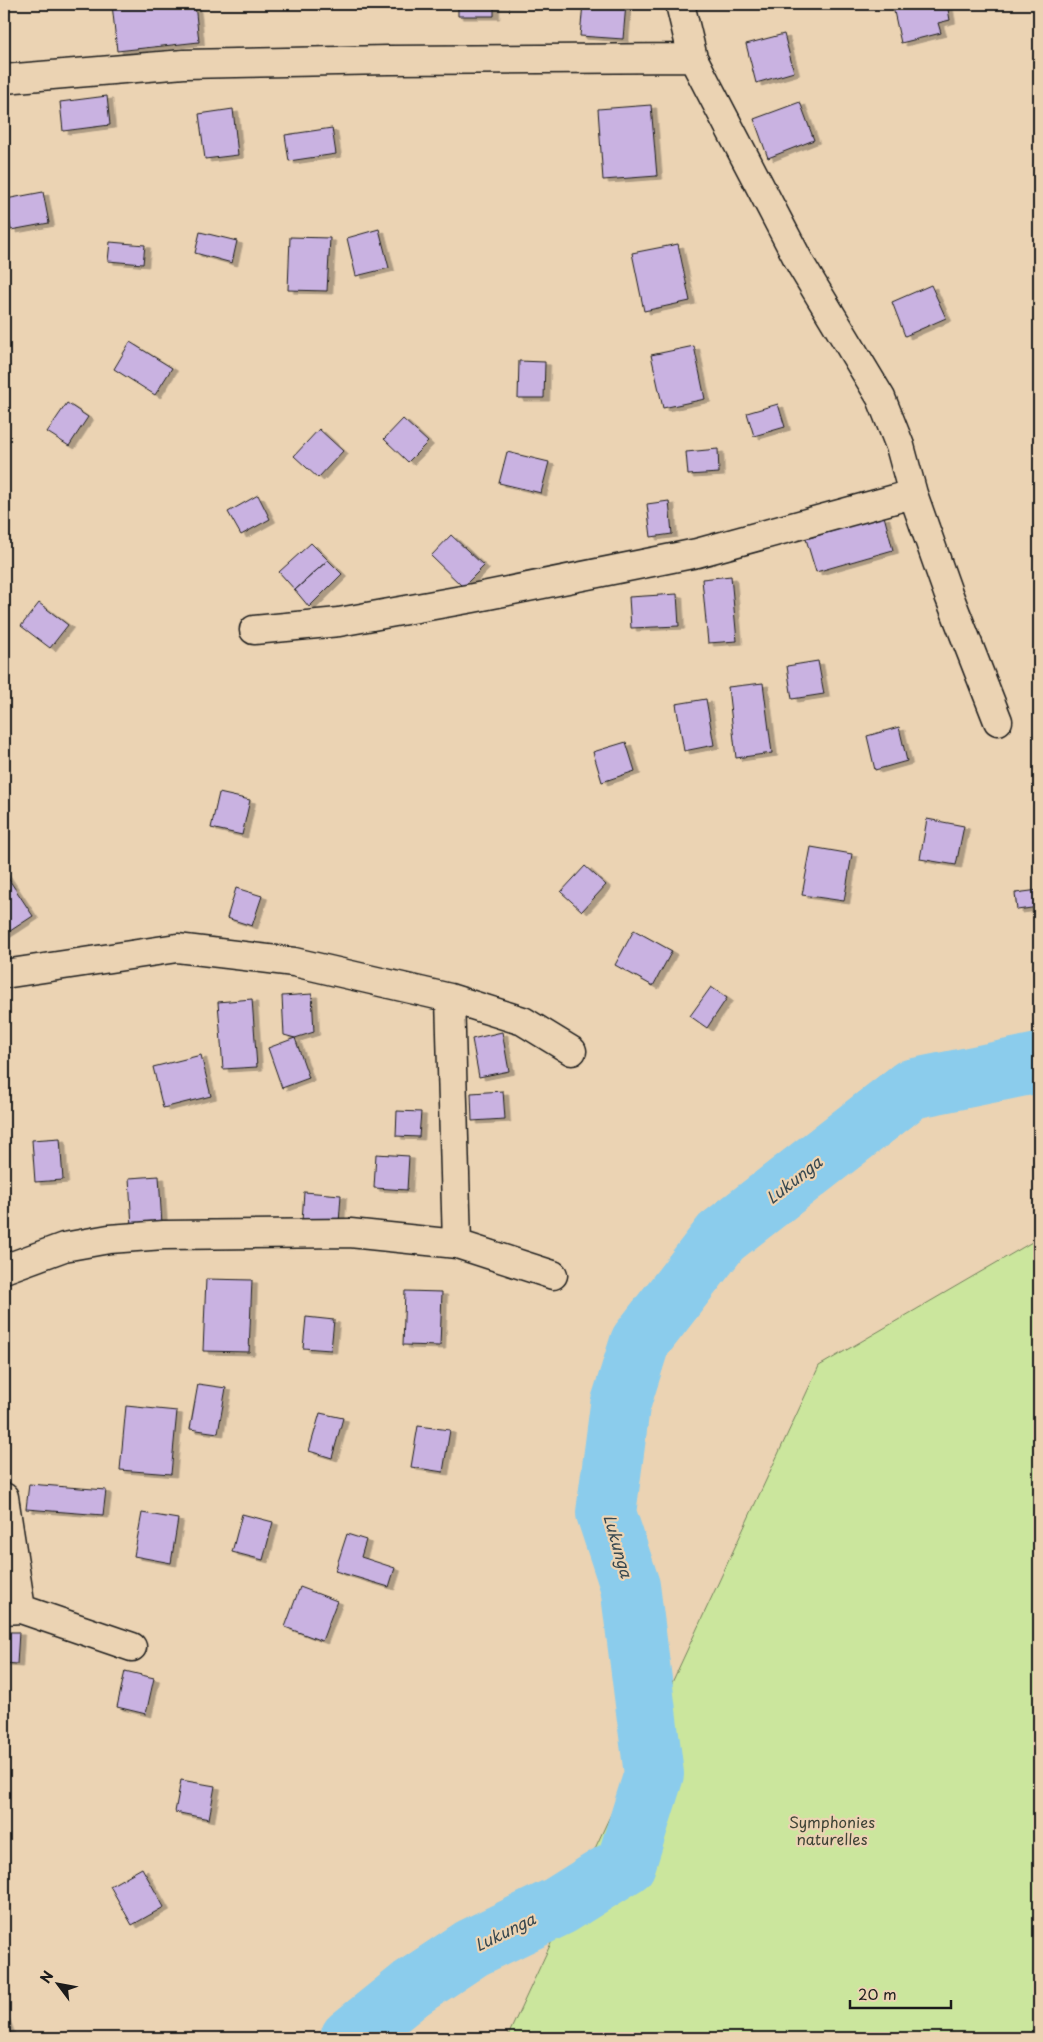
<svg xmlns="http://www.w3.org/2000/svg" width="1043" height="2042" font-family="'Playpen Sans',sans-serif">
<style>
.green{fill:#cbe69d;stroke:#74815c}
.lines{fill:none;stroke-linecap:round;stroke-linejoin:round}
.river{stroke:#8bccec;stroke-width:60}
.building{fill:#c9b2e1;stroke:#1c1c1c;filter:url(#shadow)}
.minor-casing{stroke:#1c1c1c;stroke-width:31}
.minor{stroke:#ebd3b3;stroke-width:28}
.labels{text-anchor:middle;stroke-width:4.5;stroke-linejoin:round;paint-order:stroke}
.park-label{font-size:15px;fill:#3f4436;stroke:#ebd3b3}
.water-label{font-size:16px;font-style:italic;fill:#384850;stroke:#ebd3b3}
</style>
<defs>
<filter id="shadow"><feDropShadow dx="5.5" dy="3" stdDeviation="0" flood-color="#0004"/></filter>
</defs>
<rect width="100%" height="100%" fill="#ebd3b3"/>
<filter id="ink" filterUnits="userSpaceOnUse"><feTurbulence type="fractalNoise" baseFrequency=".02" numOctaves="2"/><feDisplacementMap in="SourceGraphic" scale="10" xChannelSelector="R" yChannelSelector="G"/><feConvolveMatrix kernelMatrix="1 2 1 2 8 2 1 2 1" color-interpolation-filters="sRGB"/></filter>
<g filter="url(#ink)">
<path class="green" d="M1039 1238V2038H507L819 1366Z"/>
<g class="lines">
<path class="river" d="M350 2038 412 1988 472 1948 559 1906 626 1864 654 1774 630 1586 606 1513 620 1406 640 1342 721 1237 911 1089 1039 1063"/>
</g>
<path class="building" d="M112 4H195L199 42 117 51Z
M458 4H517L494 5V16H458Z
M583 4H626L623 39 580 36Z
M908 4H947L950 20 938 23 941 33 901 43 893 7Z
M784 34 794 72 756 83 746 44Z
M107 96 110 125 63 131 60 102Z
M800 102 814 140 768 158 754 119Z
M651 105 657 176 603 180 598 109Z
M233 109 238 155 205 159 199 114Z
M332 128 336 154 289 161 285 135Z
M43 192 49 223 11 230 6 199Z
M379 229 389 268 356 276 347 238Z
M200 232 237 241 232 263 195 253Z
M290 237 330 238 327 291 288 290Z
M110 242 145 245 143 264 108 261Z
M678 244 690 301 644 311 632 253Z
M931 285 946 318 905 336 892 302Z
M130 342 172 368 155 395 114 369Z
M694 346 705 399 663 408 651 355Z
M519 361 545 362 544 398H518Z
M67 403 88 417 69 446 47 432Z
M778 404 785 427 754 436 747 413Z
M403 419 428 442 408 462 384 439Z
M319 429 343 451 318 478 294 456Z
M718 449 719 473 688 475 686 452Z
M507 452 549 462 541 493 499 483Z
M258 495 270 519 241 535 228 512Z
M669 501 672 534 651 537 647 504Z
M884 516 893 550 816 572 806 539Z
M451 535 484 566 463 587 431 556Z
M311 543 328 560 295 590 279 572Z
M328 560 342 574 309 607 295 590Z
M731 576 737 641 708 643 702 579Z
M677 594 679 626 631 628 629 597Z
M39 603 68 625 50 648 21 626Z
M818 661 824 694 792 699 787 666Z
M763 683 772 753 736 758 728 687Z
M706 699 714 745 684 751 676 704Z
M899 727 907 761 875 770 867 736Z
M626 742 635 771 602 782 593 752Z
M219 793 250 800 242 835 211 828Z
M927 819 964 826 956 865 920 859Z
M811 847 852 854 844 901 802 895Z
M585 866 606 885 582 911 561 892Z
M4 872 33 916 4 935Z
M236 888 262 896 252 926 227 918Z
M1039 890V907L1017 910 1015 893Z
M634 930 672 951 653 986 615 965Z
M711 987 727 998 707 1028 690 1016Z
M312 994 314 1032 295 1038 284 1035 282 996Z
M252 999 257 1067 223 1069 218 1002Z
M502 1032 509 1071 479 1077 472 1039Z
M295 1038 309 1078 282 1088 268 1048Z
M201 1055 211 1096 163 1108 153 1067Z
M503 1091 505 1119 472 1121 471 1093Z
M397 1111 421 1112 419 1137 396 1136Z
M60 1138 63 1180 35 1182 32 1140Z
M376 1154 409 1156 407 1190 374 1188Z
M159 1176 162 1225 132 1227 129 1178Z
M304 1192 341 1195 339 1223 302 1221Z
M206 1279 252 1280 249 1352 203 1351Z
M405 1291 442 1292 440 1346 403 1345Z
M306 1317 334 1320 331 1350 303 1348Z
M198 1384 226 1388 218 1433 190 1429Z
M126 1406 177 1411 171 1474 120 1470Z
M320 1413 343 1418 332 1458 309 1451Z
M418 1426 450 1430 443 1472 411 1467Z
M29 1484 106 1490 103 1515 26 1509Z
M142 1513 178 1519 171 1563 134 1556Z
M242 1514 273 1522 263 1560 232 1552Z
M347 1534 366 1540 361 1557 395 1568 389 1587 335 1571Z
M300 1587 337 1601 322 1641 285 1627Z
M4 1632H19L17 1664 4 1663Z
M125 1671 154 1678 146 1714 117 1707Z
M181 1780 215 1786 209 1819 175 1812Z
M142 1868 164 1907 132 1925 110 1886Z
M4 2016 12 2038H4Z"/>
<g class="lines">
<defs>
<path id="minor" d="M680 4 693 58 801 265 881 398 900 446 913 494 948 593 998 721
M4 79 184 64 389 60 693 58
M254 630 339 622 473 598 697 553 913 494
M4 974 177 948 294 962 450 998 523 1021 572 1051
M450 998 457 1244
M4 1269 64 1247 109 1239 164 1235 350 1233 457 1244 553 1275
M4 1497 21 1609
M4 1610 21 1609 132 1647"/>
</defs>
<use href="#minor" class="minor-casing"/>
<use href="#minor" class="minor"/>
</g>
</g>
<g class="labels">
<g class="park-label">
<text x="832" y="1828">Symphonies<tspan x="832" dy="17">naturelles</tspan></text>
</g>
<g class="water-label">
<text transform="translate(794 1180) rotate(-38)" y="6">Lukunga</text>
<text transform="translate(618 1546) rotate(74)" y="6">Lukunga</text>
<text transform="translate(505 1932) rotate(-26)" y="6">Lukunga</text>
</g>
</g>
<rect width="1043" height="2042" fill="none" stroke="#ebd3b3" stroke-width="20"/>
<rect x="10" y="10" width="1023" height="2022" fill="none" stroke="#1c1c1c" stroke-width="2" filter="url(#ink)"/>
<g transform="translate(58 1984) rotate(302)" stroke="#ebd3b3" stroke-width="4" paint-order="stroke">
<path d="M0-4L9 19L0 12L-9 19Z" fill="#1c1c1c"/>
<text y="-8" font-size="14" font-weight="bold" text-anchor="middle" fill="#1c1c1c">N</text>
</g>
<path d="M850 2000v8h101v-8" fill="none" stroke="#1c1c1c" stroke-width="2.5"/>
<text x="858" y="2000" font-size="15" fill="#1c1c1c" stroke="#ebd3b3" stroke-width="4" paint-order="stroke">20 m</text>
</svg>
